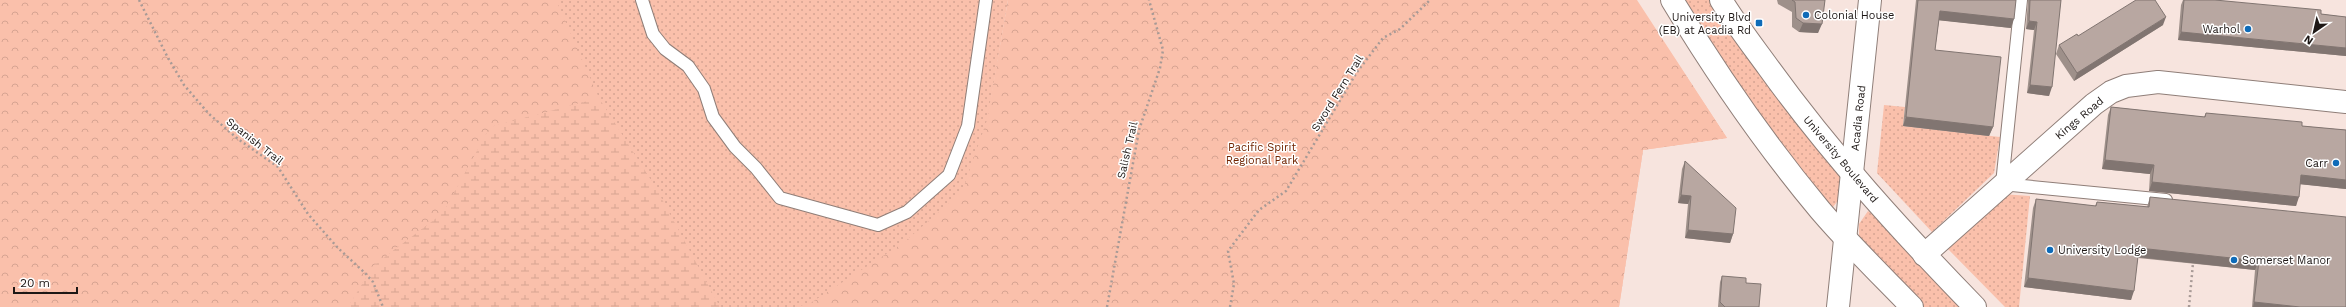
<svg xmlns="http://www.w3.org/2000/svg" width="2346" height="307" font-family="'Work Sans',sans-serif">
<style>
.grass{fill:url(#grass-dots)}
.forest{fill:url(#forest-crowns)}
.wetland{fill:url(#wetland-marsh)}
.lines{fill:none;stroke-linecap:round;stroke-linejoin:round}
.lane-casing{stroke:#8f7e78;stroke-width:14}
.street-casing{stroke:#8f7e78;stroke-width:24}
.secondary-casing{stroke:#8f7e78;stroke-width:24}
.path{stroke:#a89a96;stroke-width:2.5;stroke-dasharray:2 3;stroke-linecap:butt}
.lane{stroke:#fff;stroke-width:12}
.street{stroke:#fff;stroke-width:22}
.secondary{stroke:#fff;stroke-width:22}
.wall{fill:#9e908a}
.shaded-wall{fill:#817571}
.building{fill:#b8a7a1;stroke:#817571}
.poi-dot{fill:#0e6bb8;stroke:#fff;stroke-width:1.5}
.labels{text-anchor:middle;stroke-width:3;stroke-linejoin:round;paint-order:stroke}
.poi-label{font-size:11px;fill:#1d1715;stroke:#fff;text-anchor:start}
.street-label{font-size:11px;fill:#1d1715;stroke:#fff}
.park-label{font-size:11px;fill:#702400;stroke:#fff}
</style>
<defs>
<pattern id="grass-dots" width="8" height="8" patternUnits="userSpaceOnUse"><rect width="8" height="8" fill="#fac0ab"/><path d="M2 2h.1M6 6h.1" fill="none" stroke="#d6a492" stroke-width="1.8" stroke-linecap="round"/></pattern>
<pattern id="forest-crowns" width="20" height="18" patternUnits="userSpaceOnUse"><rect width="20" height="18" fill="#fac0ab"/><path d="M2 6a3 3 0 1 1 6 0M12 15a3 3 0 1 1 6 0" fill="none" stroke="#d6a492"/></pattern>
<pattern id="wetland-marsh" width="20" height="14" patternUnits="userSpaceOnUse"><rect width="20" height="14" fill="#fac0ab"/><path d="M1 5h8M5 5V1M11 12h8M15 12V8" fill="none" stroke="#d6a492"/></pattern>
</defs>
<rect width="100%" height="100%" fill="#f7e4de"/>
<path class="grass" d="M0 0H1008L990 106 1636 0 1727 138 1643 150 1619 307H0Z
M1682 0H1713L1841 174 1840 198 1833 207 1826 205 1793 165Z
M1884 105 1905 107 1903 126 2000 137 1994 173 1932 232 1877 173Z
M2001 194 2030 196 2019 307H2005L1947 248Z
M1868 211 1874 215 1961 307H1921L1859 241V224Z"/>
<path class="forest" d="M0 0H556L599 98 490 127 443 213 373 266 348 307H0Z
M1008 0H1637L1727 138 1643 150 1619 307H797L812 302 903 243 962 192 987 120Z"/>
<path class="wetland" d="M599 98 656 188 720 307H348L373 266 443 213 490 127Z"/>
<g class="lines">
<defs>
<path id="lane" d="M642 0 653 34 665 49 688 66 704 89 713 117 735 147 756 168 780 198 878 225 907 212 949 175 968 126 986 0
M2021 0 2002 184 2166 200"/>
<path id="street" d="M1924 255 2094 104 2111 92 2126 86 2158 82 2346 102
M1838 307 1870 0"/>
<path id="secondary" d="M1672 0C1716 73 1765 144 1820 210 1849 244 1881 275 1912 307
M1721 0C1735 23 1752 45 1768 67 1830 153 1901 231 1975 307"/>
</defs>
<use href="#lane" class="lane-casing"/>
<use href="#street" class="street-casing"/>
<use href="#secondary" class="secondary-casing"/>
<path class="path" d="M139 0 167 56 184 85 209 114 238 139 278 167 308 214 338 248 366 274 373 282 383 307
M1107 307 1139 130 1160 68 1163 50 1149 0
M1230 307 1234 284 1228 251 1259 210 1286 191 1357 72 1383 38 1400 29 1430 0
M2189 307 2193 263"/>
<use href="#lane" class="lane"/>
<use href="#street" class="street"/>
<use href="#secondary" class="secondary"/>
</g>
<path class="wall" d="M1777 0H1825L1818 33 1799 32 1792 27V12L1778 4Z
M1916 0H2016L2011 28 1939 20 1935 50 1993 127 1989 136 1903 126Z
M2028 0H2061L2049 96 2027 93 2034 30 2026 29Z
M2183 0H2215L2321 14 2346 17V56L2178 40 2181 5Z
M2163 25 2074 81 2056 54 2059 45 2078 36Z
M2111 107 2204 117 2206 113 2302 126 2346 130V189L2300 184 2296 206 2149 191 2150 174 2102 169 2108 115Z
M1685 161 1733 234 1730 243 1685 238 1688 204 1678 203 1682 169Z
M2150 197 2346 307H2252L2255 270 2138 258 2131 300 2024 287 2033 208 2036 199 2095 206 2097 202 2147 207Z
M1722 276 1746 283 1759 307H1718L1720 282Z"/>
<path class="shaded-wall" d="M1940 11 2014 19 2011 28 1936 20Z
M2166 17 2163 25 2074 81 2077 73Z
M2029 21 2037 22 2034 30 2026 29Z
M1803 23 1822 24 1818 33 1799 32Z
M2181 32 2346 48V56L2178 40Z
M2030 85 2052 87 2049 96 2027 93Z
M1906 117 1993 127 1989 136 1903 126Z
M2105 160 2154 165 2150 174 2102 169Z
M2301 175 2346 180V189L2298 184Z
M2152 182 2299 197 2296 206 2149 191Z
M1681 195 1691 196 1688 204 1678 203Z
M1688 230 1733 234 1730 243 1685 238Z
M2139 248 2259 261 2255 270 2136 257Z
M2028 278 2134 291 2131 300 2024 287Z
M2254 302 2300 307H2253Z"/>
<path class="building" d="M1792 0H1825L1822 24 1803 23 1796 18 1795 2Z
M1918 0H2016L2014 19 1940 11 1935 50 2001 57 1993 127 1906 117Z
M2030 0H2061L2052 87 2030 85 2037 22 2029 21Z
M2136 0H2155L2166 17 2077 73 2059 45 2077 34 2078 36Z
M2184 0H2215L2321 10V14L2346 17V48L2181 32Z
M2111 107 2205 117 2206 113 2302 122V126L2346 130V180L2301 175 2299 197 2152 182 2154 165 2105 160Z
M1685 161 1736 208 1733 234 1688 230 1691 196 1681 195Z
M2150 197 2346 217V307H2300L2254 302 2259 261 2139 248 2134 291 2028 278 2036 199 2096 206 2097 202 2149 207Z
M1722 276 1746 278V283L1761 284 1759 307H1725L1720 302Z"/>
<g class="poi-dot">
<circle cx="1806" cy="15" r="4"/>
<rect x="1755" y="19" width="8" height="8" rx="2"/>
<circle cx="2248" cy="29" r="4"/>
<circle cx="2336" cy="163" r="4"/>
<circle cx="2050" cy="250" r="4"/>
<circle cx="2234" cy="260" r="4"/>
</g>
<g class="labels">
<g class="poi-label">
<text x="1814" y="19">Colonial House</text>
<text x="1751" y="21" text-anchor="end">University Blvd<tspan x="1751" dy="13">(EB) at Acadia Rd</tspan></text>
<text x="2240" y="33" text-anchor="end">Warhol</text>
<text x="2328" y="167" text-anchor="end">Carr</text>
<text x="2058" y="254">University Lodge</text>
<text x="2242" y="264">Somerset Manor</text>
</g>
<g class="street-label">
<text transform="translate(1337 93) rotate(-58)" y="4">Sword Fern Trail</text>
<text transform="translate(1858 118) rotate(-84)" y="4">Acadia Road</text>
<text transform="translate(2079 118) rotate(-40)" y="4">Kings Road</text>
<text transform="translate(255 141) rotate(38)" y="4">Spanish Trail</text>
<text transform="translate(1127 150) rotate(-77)" y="4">Salish Trail</text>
<text transform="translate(1841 159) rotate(50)" y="4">University Boulevard</text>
</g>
<g class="park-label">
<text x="1262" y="151">Pacific Spirit<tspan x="1262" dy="13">Regional Park</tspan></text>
</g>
</g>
<g transform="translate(2314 32) rotate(214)" stroke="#ffffff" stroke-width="3" paint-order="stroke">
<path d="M0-3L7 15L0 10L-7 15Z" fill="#1d1715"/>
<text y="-6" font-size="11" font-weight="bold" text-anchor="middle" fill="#1d1715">N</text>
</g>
<path d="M14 287v6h63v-6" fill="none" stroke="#1d1715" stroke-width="2"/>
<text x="20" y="287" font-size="12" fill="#1d1715" stroke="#ffffff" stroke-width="3" paint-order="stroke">20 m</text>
</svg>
